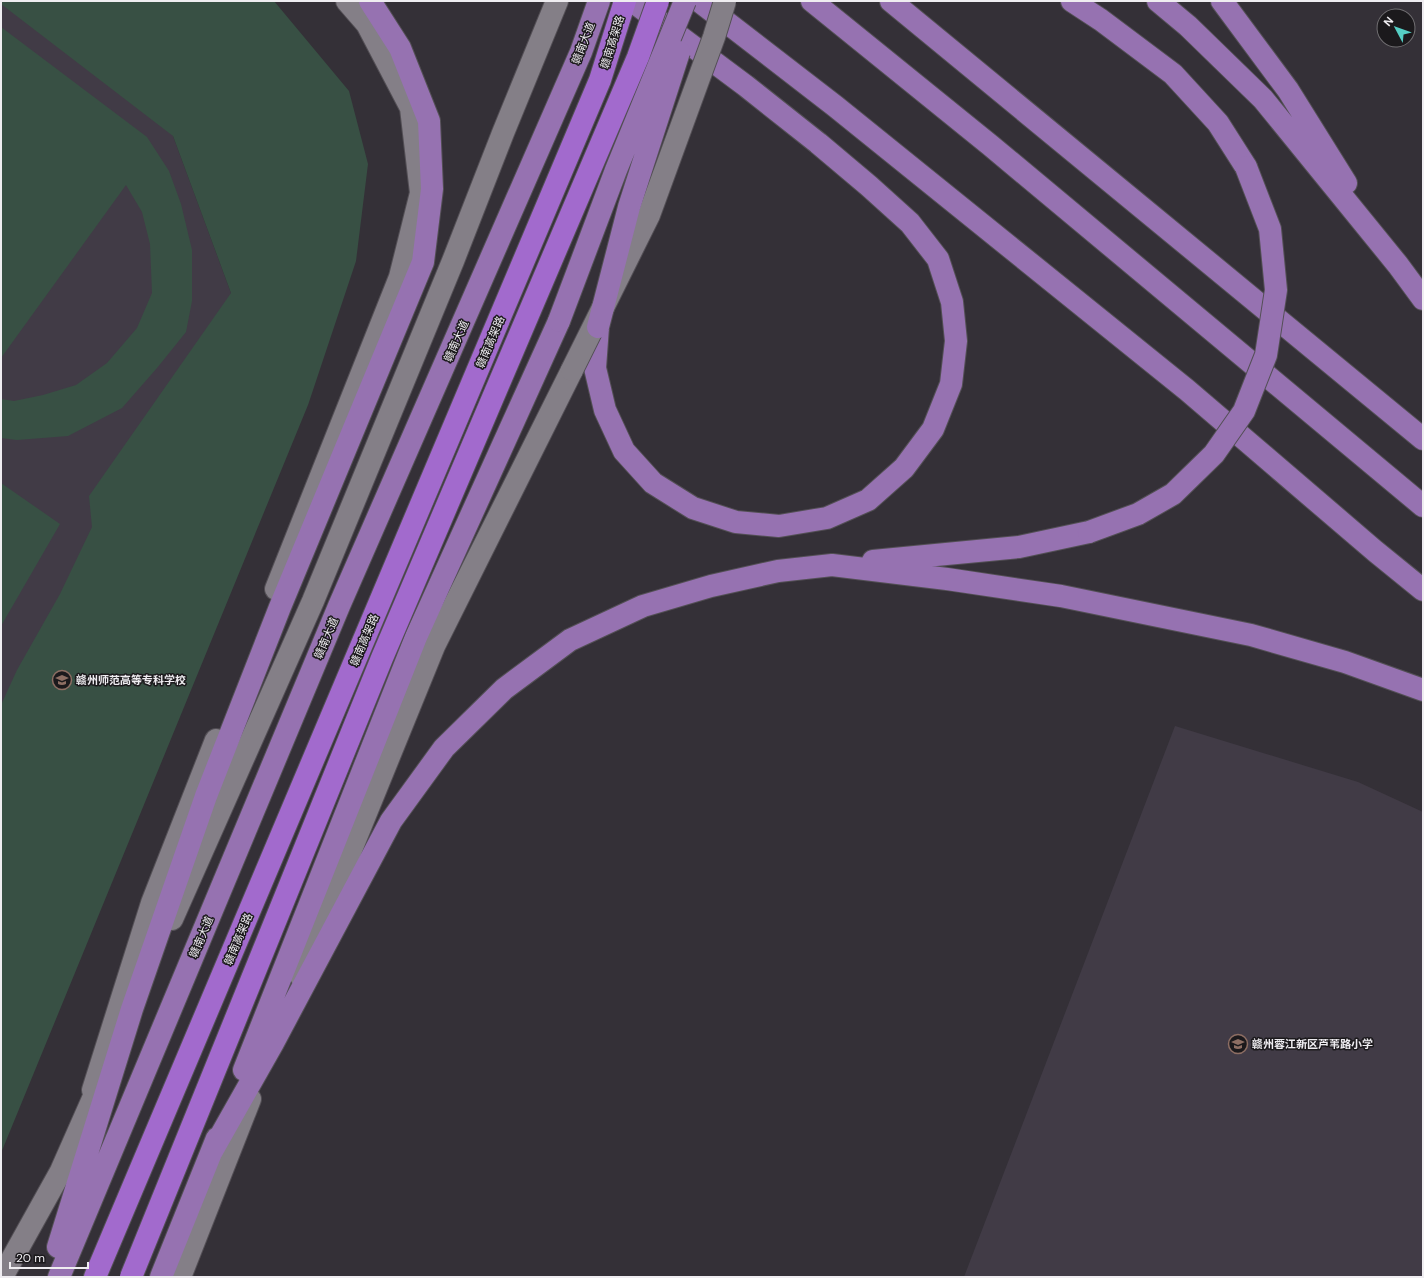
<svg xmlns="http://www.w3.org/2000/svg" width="1424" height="1278" font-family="'DM Sans','Noto Sans SC',sans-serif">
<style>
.built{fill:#413b46}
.green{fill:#385044}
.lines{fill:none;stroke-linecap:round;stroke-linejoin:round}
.minor-casing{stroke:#534f55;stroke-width:24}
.major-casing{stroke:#534f55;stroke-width:24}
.highway-casing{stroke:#534f55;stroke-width:24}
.minor{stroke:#847f87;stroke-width:22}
.major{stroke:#9672b1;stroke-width:22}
.highway{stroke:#a26acd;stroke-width:22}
.minor-bridge-casing{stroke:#534f55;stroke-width:24;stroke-linecap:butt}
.major-bridge-casing{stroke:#534f55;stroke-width:24;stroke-linecap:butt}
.highway-bridge-casing{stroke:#534f55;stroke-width:24;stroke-linecap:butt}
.minor-bridge{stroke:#847f87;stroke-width:22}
.major-bridge{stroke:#9672b1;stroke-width:22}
.highway-bridge{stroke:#a26acd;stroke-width:22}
.labels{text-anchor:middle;stroke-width:3;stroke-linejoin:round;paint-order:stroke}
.street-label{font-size:11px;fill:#efedf1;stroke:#1b191c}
.poi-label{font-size:11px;font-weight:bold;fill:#efedf1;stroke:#1b191c;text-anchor:start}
</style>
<rect width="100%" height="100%" fill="#343037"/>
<path class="built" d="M1 1H120L173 136 231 293 1 978Z
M1175 726 1358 782 1423 812V1277H964Z"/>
<path class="green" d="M1 1H274L349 91 368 164 356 261 308 405 1 1153V705L17 670 60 594 92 527 89 496 231 293 173 136 1 4Z
M1 27 147 137 169 171 181 204 192 250V301L186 332 157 368 122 408 68 436 17 440 1 438V399L14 401 43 395 76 385 107 363 137 328 152 293 150 244 142 212 126 185 1 358Z
M1 483 60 524 1 626Z"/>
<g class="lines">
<defs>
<path id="minor" d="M276 589 400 277 421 193 411 108 367 24 347 1
M172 919 313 601 453 261 503 133 557 1
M300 975 434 646 572 370
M93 1090 152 903 216 740
M2 1277 61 1171 103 1076
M180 1277 250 1099"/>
<path id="major" d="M699 1 835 106 1187 390 1375 551 1423 590
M812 1 990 145 1423 506
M891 1 1423 439
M1072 1 1101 20 1173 74 1218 123 1246 167
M1158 1 1188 26 1263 99 1398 265 1423 299
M1222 1 1288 90 1346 183
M598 327 595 368 605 410 624 451 653 483 693 508 736 522 779 526 827 518 868 500 904 468 933 429 951 384 956 341 952 302 938 259 910 223 869 186 818 143 746 86 632 1
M873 561 1019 547 1089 532
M244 1070 416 637 559 321
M212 1151 273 1043 391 821 444 748 504 689 570 640 643 606 711 586 778 571 832 565 947 579 1061 596 1251 635 1345 662 1423 690
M58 1247 132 1009 206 796 280 607 423 262 432 189 429 121 400 48 370 1
M59 1277 339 606 581 52 599 1
M161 1277 217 1138"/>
<path id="highway" d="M95 1277 600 80 625 1"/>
</defs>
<use href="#minor" class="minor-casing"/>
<use href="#major" class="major-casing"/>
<use href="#highway" class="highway-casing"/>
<use href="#minor" class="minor"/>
<use href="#major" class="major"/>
<use href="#highway" class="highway"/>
<defs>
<path id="minor-bridge" d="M572 370 649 215 714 37 725 1"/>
<path id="major-bridge" d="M559 321 616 170 685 1
M598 327 629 207 679 52
M1089 532 1138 514 1173 494 1214 454 1244 411 1266 355 1276 290 1270 229 1246 167"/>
<path id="highway-bridge" d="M131 1277 382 658 638 57 658 1"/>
</defs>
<use href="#minor-bridge" class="minor-bridge-casing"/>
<use href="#major-bridge" class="major-bridge-casing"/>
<use href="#highway-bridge" class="highway-bridge-casing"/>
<use href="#minor-bridge" class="minor-bridge"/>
<use href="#major-bridge" class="major-bridge"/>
<use href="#highway-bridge" class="highway-bridge"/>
</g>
<defs>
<symbol id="university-ring" viewBox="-11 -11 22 22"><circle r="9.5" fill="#1b191c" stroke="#8d6e63" stroke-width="1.5"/><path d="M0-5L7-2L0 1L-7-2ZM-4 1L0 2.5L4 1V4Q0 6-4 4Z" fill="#8d6e63"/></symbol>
<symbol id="school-ring" viewBox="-11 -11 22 22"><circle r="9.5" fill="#1b191c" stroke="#8d6e63" stroke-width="1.5"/><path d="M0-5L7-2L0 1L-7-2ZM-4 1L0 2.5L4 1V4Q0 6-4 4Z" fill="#8d6e63"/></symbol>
</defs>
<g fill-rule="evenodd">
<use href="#university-ring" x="51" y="669" width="22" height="22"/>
<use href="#school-ring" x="1227" y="1033" width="22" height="22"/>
</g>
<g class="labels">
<g class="street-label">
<text transform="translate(612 42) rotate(-73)" y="4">赣南高架路</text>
<text transform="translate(583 43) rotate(-69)" y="4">赣南大道</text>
<text transform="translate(456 341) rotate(-66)" y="4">赣南大道</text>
<text transform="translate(490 342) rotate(-67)" y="4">赣南高架路</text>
<text transform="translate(326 638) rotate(-67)" y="4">赣南大道</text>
<text transform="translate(364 640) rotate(-67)" y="4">赣南高架路</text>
<text transform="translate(201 937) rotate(-67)" y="4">赣南大道</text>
<text transform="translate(238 939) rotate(-67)" y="4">赣南高架路</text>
</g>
<g class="poi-label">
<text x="76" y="684">赣州师范高等专科学校</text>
<text x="1252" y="1048">赣州蓉江新区芦苇路小学</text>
</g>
</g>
<rect width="1424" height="1278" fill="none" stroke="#efedf1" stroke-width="4"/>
<g transform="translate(1396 28) rotate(311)"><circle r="19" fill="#1b191c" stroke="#706e71"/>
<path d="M0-3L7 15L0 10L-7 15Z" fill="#55cec4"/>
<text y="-6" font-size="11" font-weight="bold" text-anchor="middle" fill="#efedf1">N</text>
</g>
<path d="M10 1262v6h78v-6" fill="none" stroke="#efedf1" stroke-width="2"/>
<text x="16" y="1262" font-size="12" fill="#efedf1" stroke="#1b191c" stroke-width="3" paint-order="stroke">20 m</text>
</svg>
